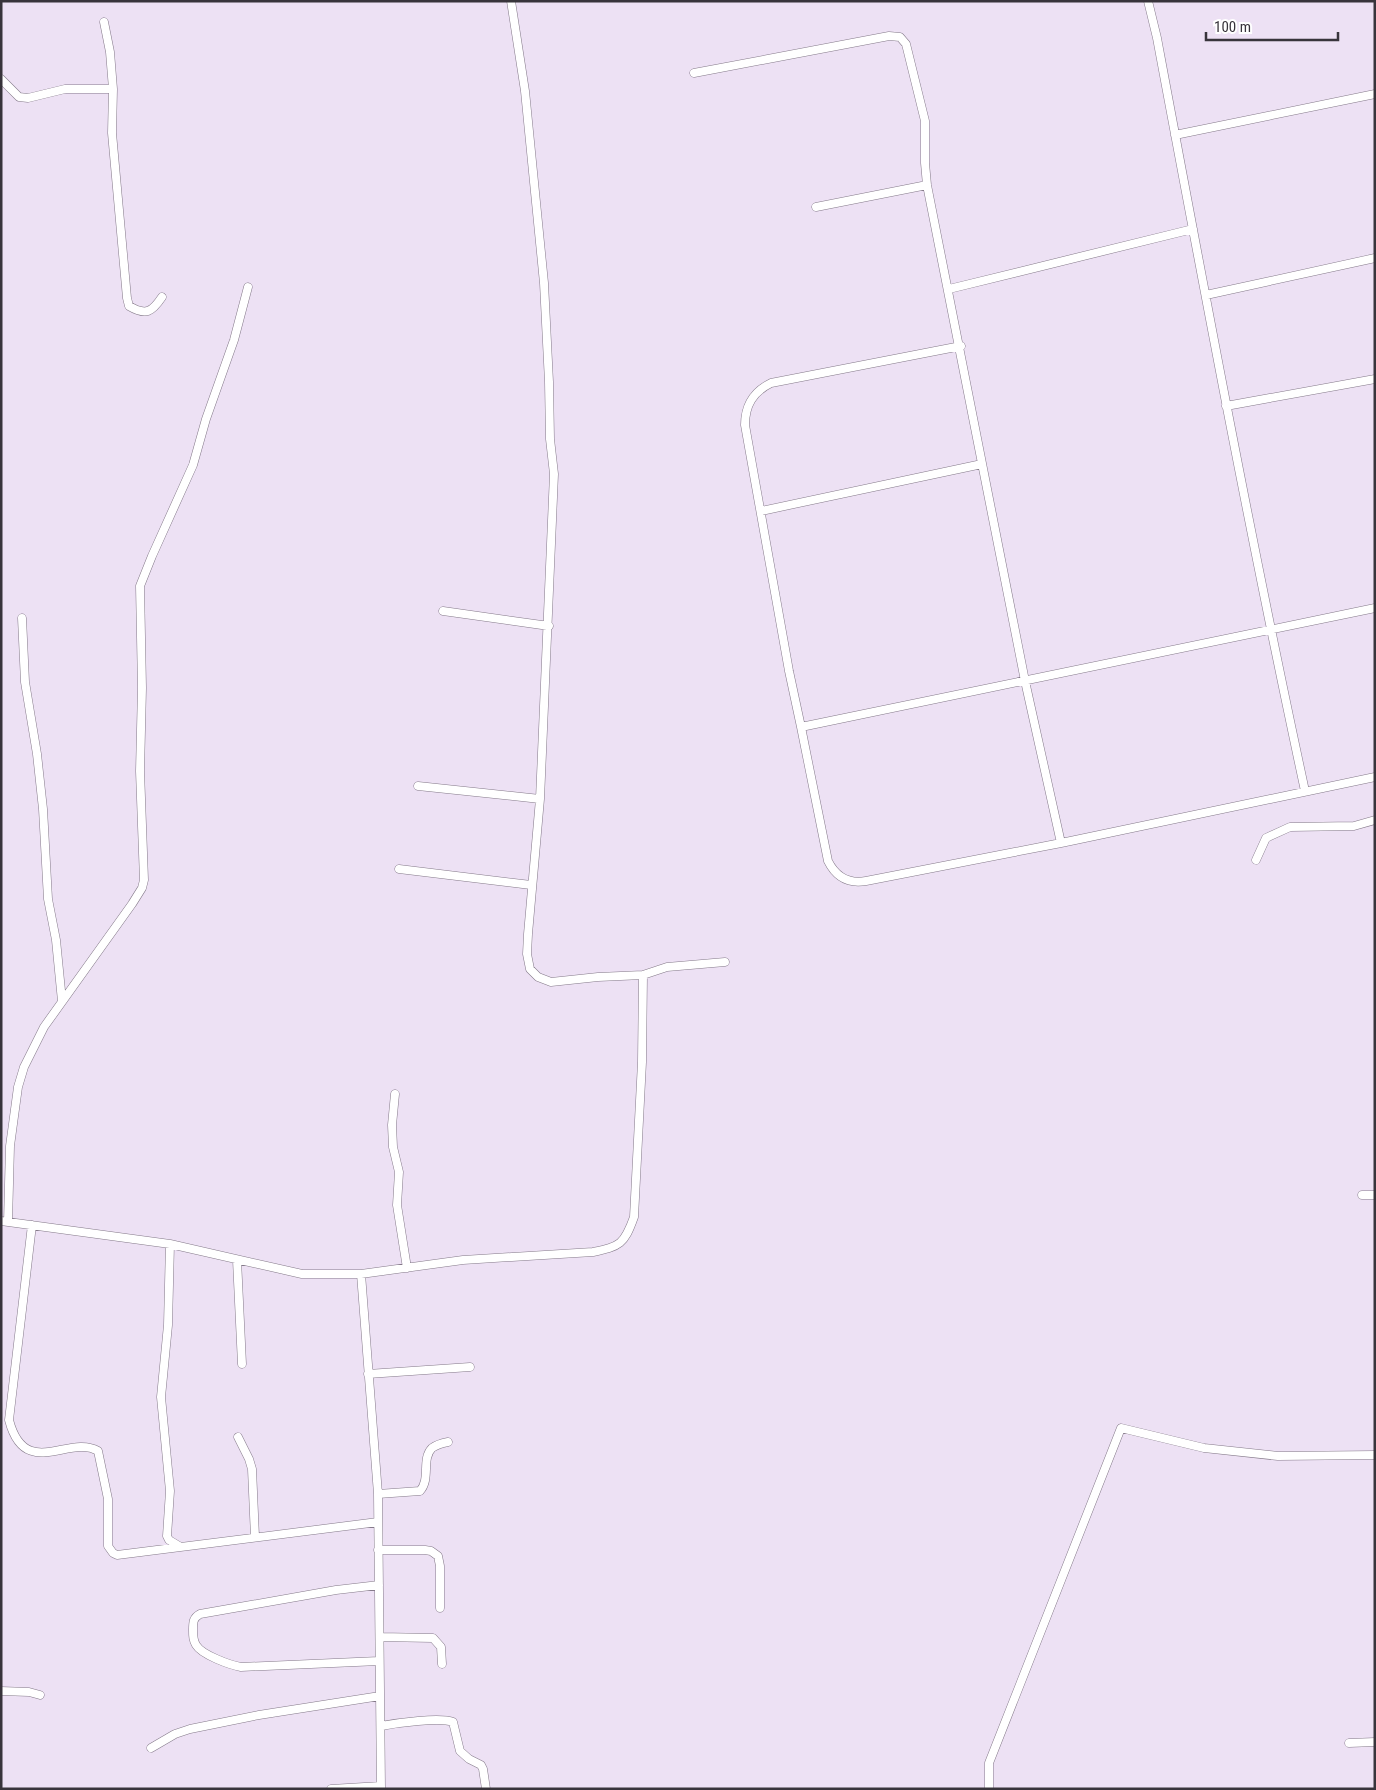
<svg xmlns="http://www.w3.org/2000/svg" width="1376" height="1790" font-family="'Roboto Condensed',sans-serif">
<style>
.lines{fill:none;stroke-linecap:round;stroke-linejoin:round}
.street-casing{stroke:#847989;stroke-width:9}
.street{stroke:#fff;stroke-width:8}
</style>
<rect width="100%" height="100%" fill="#ede1f4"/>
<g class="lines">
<defs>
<path id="street" d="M511 1 525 91 544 283 549 382 550 439 554 474 540 799 528 934 527 954 530 969 538 977 551 982 598 977 643 975 667 967 725 962
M1148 1 1157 38C1204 289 1251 541 1305 791
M104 22 110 52 113 89
M694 73 889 36 900 37 906 44 925 121V163L927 185 1025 681 1061 843
M1 79 19 97 28 98 65 89H113L112 133 127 298 129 306C146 316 152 312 162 297
M1175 135 1375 94
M816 207 927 185
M949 289 1193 229
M1206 295 1375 258
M961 346 771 383C753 392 745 405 745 425L789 671 801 727 828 861C836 877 849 884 866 881L1061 843 1375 777
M1226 406 1375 379
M761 511 982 464
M443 611 549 626
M22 618 25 682 37 754 43 809 48 899 56 940 62 1001
M801 727 1375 608
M418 786 540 799
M1256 860 1266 838 1290 827 1354 826 1375 820
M399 869 531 885
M395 1094 392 1125 393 1147 399 1172 397 1205 407 1268
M1362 1195H1375
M1 1221 170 1244 302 1274H361L463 1260 593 1252C620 1246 624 1245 634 1217L642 1062 643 975
M8 1222 10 1146 18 1087 24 1067 44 1027 132 904 142 888 144 880 140 771 142 688 140 586 152 556 193 465 206 419 234 340 248 287
M32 1225 9 1420C25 1481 69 1434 98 1451L108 1499V1546L113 1553 117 1555 133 1553 378 1522
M170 1244 168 1325 161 1397 170 1491 167 1536 169 1540 179 1546
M237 1260 242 1364
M361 1274 378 1494 381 1789
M368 1374 470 1367
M238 1437 249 1459 252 1469 255 1537
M378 1494 420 1491C431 1479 421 1459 432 1448 436 1445 443 1443 448 1442
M378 1550H425L431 1551 438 1556 440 1566V1608
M379 1585 336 1590 200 1614C193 1618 193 1622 193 1630 193 1636 193 1640 196 1645 202 1655 230 1665 241 1667L379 1661
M380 1637 433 1638 441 1647 442 1664
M1 1691 29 1692 40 1695
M381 1726C397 1723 440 1717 453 1722L460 1751 469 1759 481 1765 483 1769 486 1789
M1349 1743 1375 1742
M151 1748 175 1734 190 1729 259 1715 380 1696
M331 1789 381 1786
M989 1789V1763L1121 1428 1204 1448 1278 1456 1375 1455"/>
</defs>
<use href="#street" class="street-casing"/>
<use href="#street" class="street"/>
</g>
<rect width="1376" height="1790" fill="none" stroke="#38343b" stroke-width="5"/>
<path d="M1206 32v8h132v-8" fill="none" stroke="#38343b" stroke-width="2.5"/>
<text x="1214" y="32" font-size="15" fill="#38343b" stroke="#ffffff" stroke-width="4" paint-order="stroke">100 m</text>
</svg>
